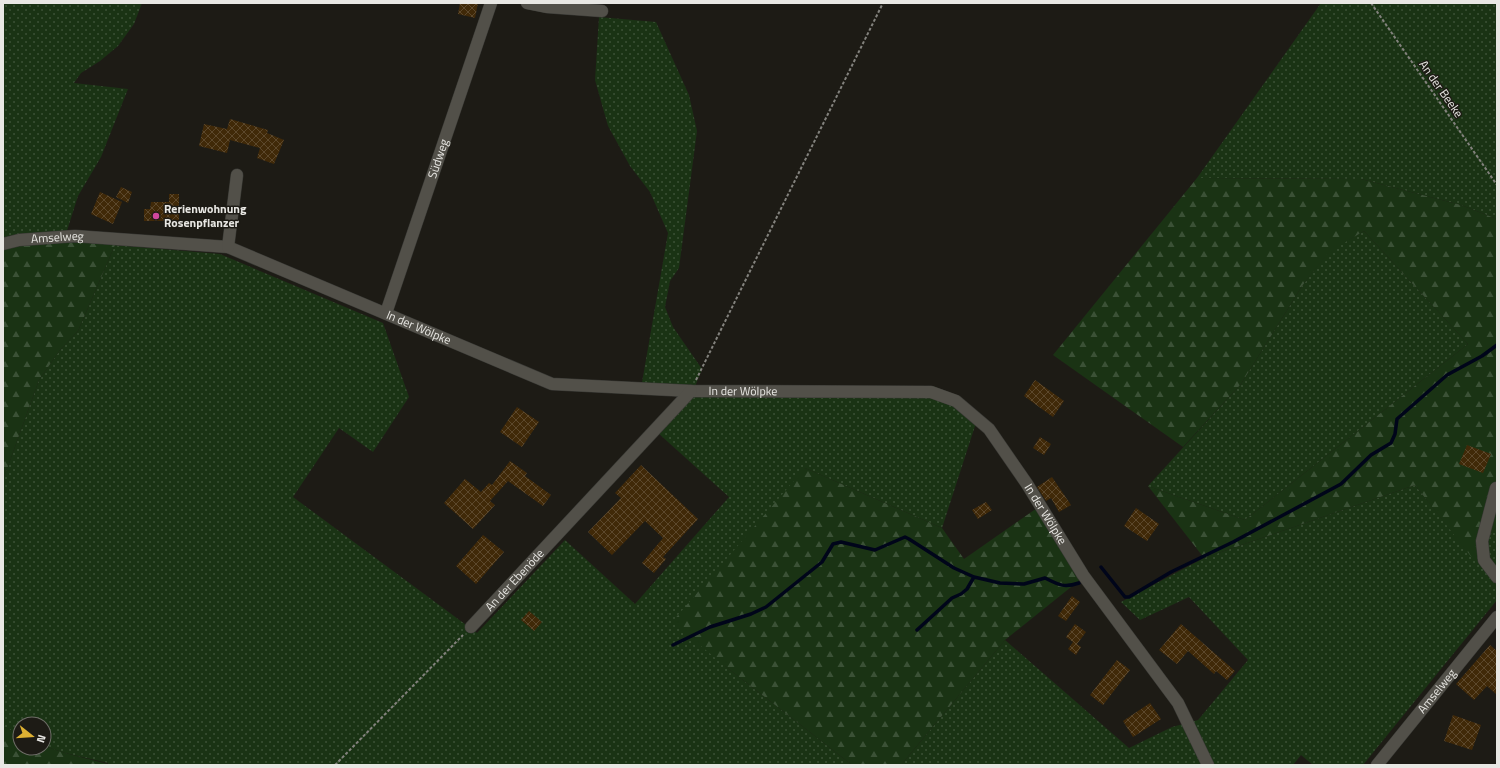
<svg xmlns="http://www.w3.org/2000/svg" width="1500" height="768" font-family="'Titillium Web',sans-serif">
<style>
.grass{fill:url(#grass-dots)}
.forest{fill:url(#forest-firs)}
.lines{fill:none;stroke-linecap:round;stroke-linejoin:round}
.stream{stroke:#00051a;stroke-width:3.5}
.building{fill:url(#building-cross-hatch)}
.minor-casing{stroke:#383834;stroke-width:13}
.path{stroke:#83827d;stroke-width:2;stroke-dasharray:3 2;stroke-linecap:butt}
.minor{stroke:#525049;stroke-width:12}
.hotel-dot{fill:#d1479c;stroke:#1d1b15;stroke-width:1.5}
.labels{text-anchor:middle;stroke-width:3;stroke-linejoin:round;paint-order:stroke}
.street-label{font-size:12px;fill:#e8e7e3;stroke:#1d1b15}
.poi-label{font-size:12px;font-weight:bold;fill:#e8e7e3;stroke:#1d1b15;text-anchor:start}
</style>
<defs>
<pattern id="grass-dots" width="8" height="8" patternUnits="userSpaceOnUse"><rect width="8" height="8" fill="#1a3314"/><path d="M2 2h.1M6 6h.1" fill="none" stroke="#3b5136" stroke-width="1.8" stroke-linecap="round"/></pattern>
<pattern id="forest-firs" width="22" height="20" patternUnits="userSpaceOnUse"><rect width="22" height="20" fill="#1a3314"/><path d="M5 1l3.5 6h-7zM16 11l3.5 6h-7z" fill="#3b5136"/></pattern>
<pattern id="building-cross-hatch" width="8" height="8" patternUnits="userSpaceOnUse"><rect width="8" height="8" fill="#402908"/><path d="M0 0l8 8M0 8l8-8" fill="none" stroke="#5c482c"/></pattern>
</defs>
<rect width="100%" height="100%" fill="#1d1b15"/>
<path class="grass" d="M3 3H142L134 24 118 46 100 61 81 73 74 83 128 89 101 157 78 196 64 240 3 250Z
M1321 3H1497V219L1461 205 1361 179 1197 178Z
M599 17 656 22 689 95 697 131 679 268 670 281 665 307 673 327 702 369 694 389 933 386 961 397 983 417 975 426 942 528 805 468 725 666 852 765H108V763L65 753 44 746V724H20V735L3 726V480L39 380 60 350 78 331 115 245 220 254 383 323 409 397 373 452 339 428 293 497 477 633 565 540 635 604 729 497 658 433 691 394H640L668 233 650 192 630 166 608 126 595 80Z
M1364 231 1468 344 1245 520 1148 486 1241 384 1302 286 1329 251Z
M1415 485 1473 558 1497 526V600L1363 765H1313L1301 755 1293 765H901L1005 640 1129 748 1172 727 1198 720 1248 660 1189 597 1140 620 1121 602 1204 558Z"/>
<path class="forest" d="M1197 178 1361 179 1461 205 1497 219V526L1473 559 1415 485 1204 558 1148 486 1245 520 1468 344 1364 231 1329 252 1302 286 1241 384 1183 447 1053 355Z
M74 239 115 245 78 331 60 350 39 380 3 480V250L24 244Z
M805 468 942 528 964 559 1037 508 1081 579 1005 640 901 765H852L725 666 672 622Z
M3 726 20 735V748H44V746L65 753 108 764V765H3Z"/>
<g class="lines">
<path class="stream" d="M1101 567 1125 597H1129L1171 572 1233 542 1341 484 1371 455 1391 443 1395 434 1397 419 1447 375 1482 356 1497 345
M917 630 952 598 961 594 967 589 974 577
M673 645 710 627 751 614 766 607 822 562 833 544 841 542 875 550 905 537 909 539 954 568 974 577 1000 583 1024 584 1045 578C1059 585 1064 588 1079 583"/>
</g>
<path class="building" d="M460 3H478L475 18 458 14Z
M230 119 268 130 267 133 284 140 274 164 257 158 260 148 230 140 227 153 199 146 204 124 227 129Z
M121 187 132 192 128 203 116 197Z
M100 192 122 202 113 224 91 214Z
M169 194H179V221H144V209H150L151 202H169Z
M1035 380 1064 401 1053 417 1024 396Z
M517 407 539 422 522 447 500 432Z
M1040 437 1051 444 1044 455 1033 448Z
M1467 445 1491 454 1483 473 1459 464Z
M510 461 527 473 525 476 551 495 543 506 508 481 490 501 495 505 473 529 444 503 465 479 481 492 489 483 492 485Z
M641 465 698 519 663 557 666 559 654 573 642 563 663 538 645 521 612 555 588 532 621 498 615 493Z
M1052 477 1071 505 1059 512 1051 498 1046 501 1037 487Z
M986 502 992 510 978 519 972 510Z
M1136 508 1159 524 1147 541 1124 526Z
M483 535 504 552 476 584 456 566Z
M1072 596 1080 602 1066 621 1058 616Z
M529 611 542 622 534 631 521 620Z
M1075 624 1086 632 1077 644 1081 647 1076 655 1068 649 1073 642 1066 637Z
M1181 624 1235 671 1227 680 1216 671 1214 674 1188 651 1177 664 1159 650Z
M1490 645 1497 651V695L1487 686 1474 700 1456 684Z
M1117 660 1130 670 1103 705 1090 695Z
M1150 703 1161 719 1133 737 1123 721Z
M1453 715 1481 725 1472 750 1444 741Z"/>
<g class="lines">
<defs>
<g id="minor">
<path d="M527 3 547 7 602 11"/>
<path id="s1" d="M3 244 19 240 75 236 228 247 552 384 691 391 931 392 956 401 989 429 1027 484 1083 575 1178 703 1208 765"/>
<path d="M228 247 237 175"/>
<path id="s2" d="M386 313 491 3"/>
<path d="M1496 488 1482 541 1484 560 1497 577"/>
<path id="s3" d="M471 627 691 391"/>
<path id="s4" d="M1377 765 1497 617"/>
</g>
</defs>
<use href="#minor" class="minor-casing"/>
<path class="path" d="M1371 3 1497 185
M696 380 883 3
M335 765 463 635"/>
<use href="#minor" class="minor"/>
</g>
<circle class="hotel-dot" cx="156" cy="216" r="4"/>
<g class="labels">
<g class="street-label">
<text transform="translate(1441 89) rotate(55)" y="4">An der Beeke</text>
<text dy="4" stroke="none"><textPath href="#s2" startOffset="163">Südweg</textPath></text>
<text dy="4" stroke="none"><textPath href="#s1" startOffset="55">Amselweg</textPath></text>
<text dy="4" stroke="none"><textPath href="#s1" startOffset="433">In der Wölpke</textPath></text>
<text dy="4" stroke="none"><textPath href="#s1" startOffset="769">In der Wölpke</textPath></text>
<text dy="4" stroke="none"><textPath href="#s1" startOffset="1129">In der Wölpke</textPath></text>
<text dy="4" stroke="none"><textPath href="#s3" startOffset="64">An der Ebenöde</textPath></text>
<text dy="4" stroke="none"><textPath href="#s4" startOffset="95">Amselweg</textPath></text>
</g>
<g class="poi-label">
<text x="164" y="213">Rerienwohnung<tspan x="164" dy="14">Rosenpflanzer</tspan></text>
</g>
</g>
<rect width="1500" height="768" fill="none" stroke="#e8e7e3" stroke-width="8"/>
<g transform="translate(32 736) rotate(107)"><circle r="19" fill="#1d1b15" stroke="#6e6d67"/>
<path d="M0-3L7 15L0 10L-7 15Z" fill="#deb133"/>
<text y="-6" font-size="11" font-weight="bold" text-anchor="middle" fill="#e8e7e3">N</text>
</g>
</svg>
